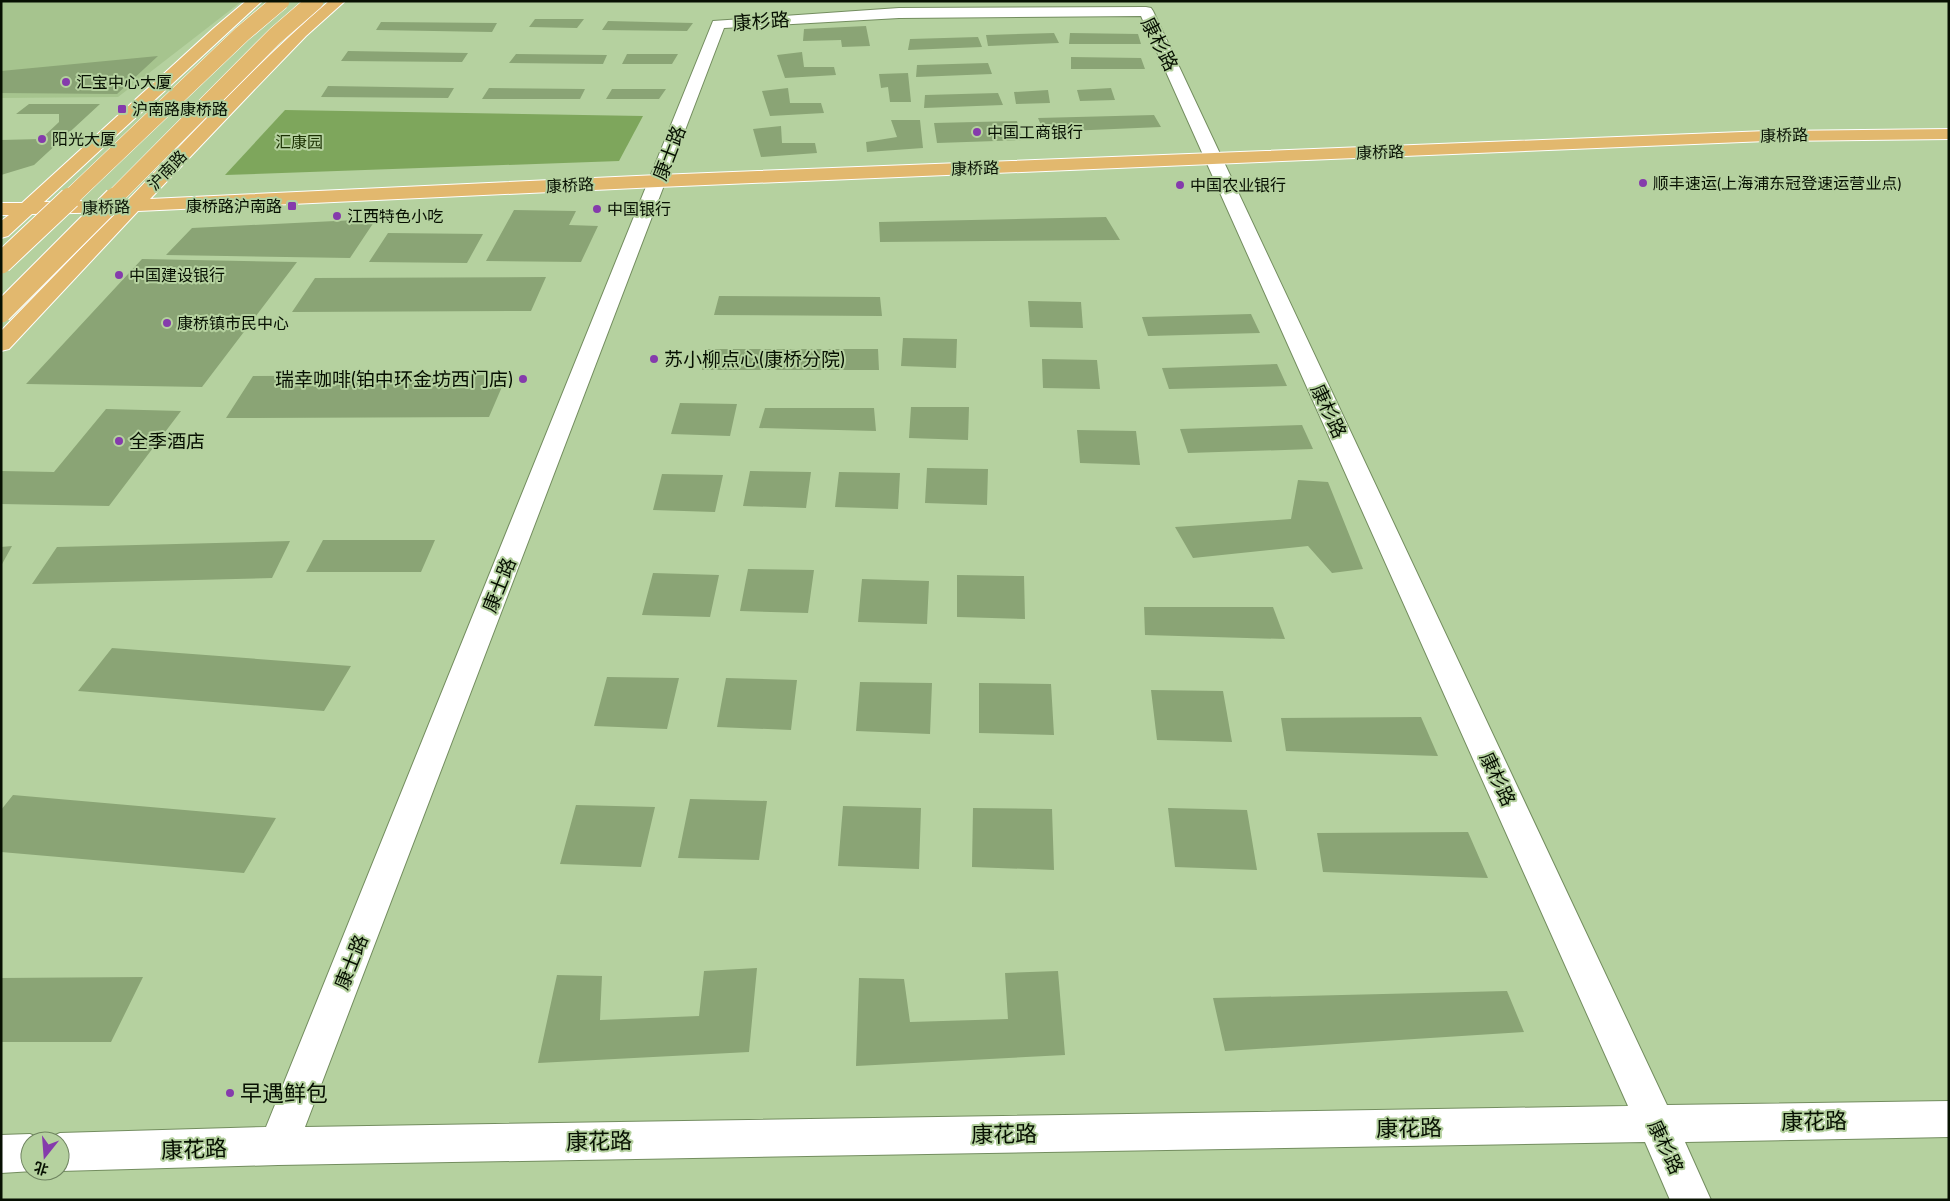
<svg xmlns="http://www.w3.org/2000/svg" width="1950" height="1201" font-family="'Titillium Web','Noto Sans SC',sans-serif">
<style>
.built{fill:#a6c48e}
.green{fill:#7ea65c}
.building{fill:#8aa475}
.lines{fill:none;stroke-linecap:round;stroke-linejoin:round}
.minor-casing{stroke:#738d5f;stroke-width:2}
.major-casing{stroke:#fff;stroke-width:2}
.minor{fill:#fff;fill-rule:evenodd}
.major{fill:#e2b86e;fill-rule:evenodd}
.major-bridge-far1-casing{stroke:#fff;stroke-width:18;stroke-linecap:butt}
.major-bridge-casing{stroke:#fff;stroke-width:23;stroke-linecap:butt}
.major-bridge-far1{stroke:#e2b86e;stroke-width:17}
.major-bridge{stroke:#e2b86e;stroke-width:21}
.poi-dot{fill:#853bac;stroke:#b5d19f;stroke-width:2}
.labels{text-anchor:middle;stroke-width:4;stroke-linejoin:round;paint-order:stroke}
.far-poi-label{font-size:16px;fill:#071002;stroke:#b5d19f;text-anchor:start}
.far-street-label{font-size:16px;fill:#071002;stroke:#b5d19f}
.far-park-label{font-size:16px;fill:#1b3102;stroke:#b5d19f}
.street-label{font-size:19px;fill:#071002;stroke:#b5d19f}
.poi-label{font-size:19px;fill:#071002;stroke:#b5d19f;text-anchor:start}
.near-poi-label{font-size:22px;fill:#071002;stroke:#b5d19f;text-anchor:start}
.near-street-label{font-size:22px;fill:#071002;stroke:#b5d19f}
</style>
<rect width="100%" height="100%" fill="#b5d19f"/>
<path class="built" d="M1 1H242L118 97 1 98Z"/>
<path class="green" d="M285 110 643 116 619 161 225 175Z"/>
<path class="building" d="M535 19H584L577 28 529 27Z
M608 21 693 23 687 31 602 30Z
M381 22 497 23 492 32 376 30Z
M866 26 870 46 842 47 841 40 803 41 804 29Z
M1054 33 1059 43 988 46 986 35Z
M1070 33 1138 34 1141 44H1069Z
M978 37 982 47 908 50 910 39Z
M348 51 468 53 462 62 341 61Z
M802 52 804 67H834L836 75 785 78 777 55Z
M516 54 607 55 603 64 509 63Z
M627 54H678L672 64H622Z
M158 56 117 94 1 93V71Z
M1071 57 1141 58 1145 69H1071Z
M988 63 992 74 916 77 917 65Z
M908 73 911 102H890L888 87 881 88 879 74Z
M328 86 454 88 448 98 321 97Z
M489 88 585 89 580 99H482Z
M788 88 790 103H821L824 113 770 116 762 91Z
M1111 88 1115 100 1080 101 1077 90Z
M612 89H666L659 99H606Z
M1048 90 1050 103 1016 104 1014 92Z
M998 93 1003 105 924 108 925 95Z
M29 104H100L34 165 1 175V140L41 139 59 122V114H16Z
M1154 115 1161 127 1044 132 1038 118Z
M891 120H920L923 148 867 152 866 142 897 137Z
M1017 121 1022 140 937 143 934 123Z
M781 126 782 143H815L817 153 761 157 753 129Z
M514 210 576 211 569 225 598 226 581 262 486 261Z
M1106 217 1120 240 880 242 879 222Z
M376 219 350 258 166 255 192 228Z
M388 233 483 234 467 263 369 262Z
M142 259 297 262 202 387 26 384Z
M546 277 531 311 292 312 315 278Z
M719 296 880 297 882 316 714 315Z
M1028 301 1081 302 1083 328 1030 327Z
M1251 314 1260 333 1148 336 1142 317Z
M903 338 957 339 956 368 901 366Z
M708 349H878L879 370H702Z
M1042 359 1097 360 1100 389 1043 388Z
M1277 364 1287 386 1169 389 1162 368Z
M507 375 489 417 226 418 253 376Z
M680 403 737 404 730 436 671 434Z
M911 407H969L968 440 909 438Z
M765 408H874L876 431 759 428Z
M106 409 181 411 109 506 1 504V471L54 472Z
M1302 425 1313 449 1188 453 1180 429Z
M1077 430 1136 431 1140 465 1080 463Z
M927 468 988 469 987 505 925 503Z
M750 471 811 472 806 508 743 506Z
M839 472 900 473 898 509 835 507Z
M662 474 723 475 715 512 653 510Z
M1298 480 1328 482 1363 569 1332 573 1308 546 1193 558 1175 527 1291 519Z
M323 540H435L421 572H306Z
M290 541 272 578 32 584 57 547Z
M12 546 1 566V547Z
M748 569 814 570 808 613 740 611Z
M653 573 719 575 710 617 642 615Z
M957 575 1024 576 1025 619 957 617Z
M862 579 929 581 927 624 858 622Z
M1144 607H1273L1285 639 1145 635Z
M112 648 351 666 324 711 78 691Z
M607 677 679 678 667 729 594 726Z
M726 678 797 680 791 730 717 727Z
M860 682 932 683 930 734 856 731Z
M979 683 1051 684 1054 735 979 733Z
M1151 690 1223 691 1232 742 1157 740Z
M1421 717 1438 756 1286 751 1281 718Z
M13 795 276 818 244 873 1 852V810Z
M690 799 767 801 759 860 678 858Z
M576 805 655 807 641 867 560 864Z
M843 806 921 808 919 869 838 866Z
M973 808 1052 809 1054 870 972 867Z
M1168 808 1247 810 1257 870 1175 867Z
M1468 832 1488 878 1323 872 1317 833Z
M757 968 749 1052 538 1063 557 975 602 976 600 1020 699 1016 704 971Z
M1058 971 1065 1055 856 1066 859 978 904 979 910 1022 1008 1019 1005 973Z
M143 977 111 1042H1V978Z
M1507 991 1524 1032 1225 1051 1213 998Z"/>
<g class="lines">
<defs>
<path id="minor" d="M1146 7 1151 8 1153 11 1667 1105 1949 1101V1137L1685 1142 1711 1200H1670L1645 1142 278 1165 60 1171V1141H45L46 1139 60 1133 266 1127 713 21 899 8ZM1141 16 1628 1106 305 1127 724 28 899 18Z
M30 1134 45 1141H30V1171H33L1 1173V1135Z"/>
<path id="major" d="M246 1H262L44 202 128 200C193 133 257 63 329 1H345L306 36 252 92 150 199 658 175 1767 131 1949 129V139L1767 141 658 187 138 211 9 349 1 351V331L116 212 32 214 8 236 1 238V221L9 215H1V203H22L214 28Z"/>
</defs>
<use href="#minor" class="minor-casing"/>
<use href="#major" class="major-casing"/>
<use href="#minor" class="minor"/>
<use href="#major" class="major"/>
<defs>
<path id="major-bridge-far1" d="M69 199 242 34 281 1
M113 199 275 36 315 1"/>
<path id="major-bridge" d="M1 263 70 198
M1 312 115 198"/>
</defs>
<use href="#major-bridge-far1" class="major-bridge-far1-casing"/>
<use href="#major-bridge" class="major-bridge-casing"/>
<use href="#major-bridge-far1" class="major-bridge-far1"/>
<use href="#major-bridge" class="major-bridge"/>
</g>
<g class="poi-dot">
<circle cx="66" cy="82" r="5"/>
<rect x="117" y="104" width="10" height="10" rx="2.5"/>
<circle cx="977" cy="132" r="5"/>
<circle cx="42" cy="139" r="5"/>
<circle cx="1643" cy="183" r="5"/>
<circle cx="1180" cy="185" r="5"/>
<rect x="287" y="201" width="10" height="10" rx="2.5"/>
<circle cx="597" cy="209" r="5"/>
<circle cx="337" cy="216" r="5"/>
<circle cx="119" cy="275" r="5"/>
<circle cx="167" cy="323" r="5"/>
<circle cx="654" cy="359" r="5"/>
<circle cx="523" cy="379" r="5"/>
<circle cx="119" cy="441" r="5"/>
<circle cx="230" cy="1093" r="5"/>
</g>
<g class="labels">
<g class="far-poi-label">
<text x="76" y="88">汇宝中心大厦</text>
<text x="132" y="115">沪南路康桥路</text>
<text x="987" y="138">中国工商银行</text>
<text x="52" y="145">阳光大厦</text>
<text x="1653" y="189">顺丰速运(上海浦东冠登速运营业点)</text>
<text x="1190" y="191">中国农业银行</text>
<text x="282" y="212" text-anchor="end">康桥路沪南路</text>
<text x="607" y="215">中国银行</text>
<text x="347" y="222">江西特色小吃</text>
<text x="129" y="281">中国建设银行</text>
<text x="177" y="329">康桥镇市民中心</text>
</g>
<g class="far-street-label">
<text transform="translate(1784 135) rotate(-2)" y="6">康桥路</text>
<text transform="translate(1380 152) rotate(-2)" y="6">康桥路</text>
<text transform="translate(975 168) rotate(-2)" y="6">康桥路</text>
<text transform="translate(167 170) rotate(-46)" y="6">沪南路</text>
<text transform="translate(570 185) rotate(-3)" y="6">康桥路</text>
<text transform="translate(106 207) rotate(-2)" y="6">康桥路</text>
</g>
<g class="far-park-label">
<text x="299" y="148">汇康园</text>
</g>
<g class="street-label">
<text transform="translate(761 21) rotate(-4)" y="7">康杉路</text>
<text transform="translate(1160 44) rotate(63)" y="7">康杉路</text>
<text transform="translate(669 153) rotate(-69)" y="7">康士路</text>
<text transform="translate(1329 411) rotate(65)" y="7">康杉路</text>
<text transform="translate(499 585) rotate(-68)" y="7">康士路</text>
<text transform="translate(1498 779) rotate(65)" y="7">康杉路</text>
<text transform="translate(351 962) rotate(-68)" y="7">康士路</text>
<text transform="translate(1666 1147) rotate(65)" y="7">康杉路</text>
</g>
<g class="poi-label">
<text x="664" y="366">苏小柳点心(康桥分院)</text>
<text x="513" y="386" text-anchor="end">瑞幸咖啡(铂中环金坊西门店)</text>
<text x="129" y="448">全季酒店</text>
</g>
<g class="near-poi-label">
<text x="240" y="1101">早遇鲜包</text>
</g>
<g class="near-street-label">
<text transform="translate(1814 1121) rotate(-1)" y="8">康花路</text>
<text transform="translate(1409 1128) rotate(-1)" y="8">康花路</text>
<text transform="translate(1004 1134) rotate(-1)" y="8">康花路</text>
<text transform="translate(599 1141) rotate(-1)" y="8">康花路</text>
<text transform="translate(194 1149) rotate(-2)" y="8">康花路</text>
</g>
</g>
<rect width="1950" height="1201" fill="none" stroke="#071002" stroke-width="5"/>
<g transform="translate(45 1156) rotate(197)"><circle r="24" fill="#b5d19f" stroke="#6f8460"/>
<path d="M0-4L9 19L0 12L-9 19Z" fill="#853bac"/>
<text y="-8" font-size="14" font-weight="bold" text-anchor="middle" fill="#071002">北</text>
</g>
</svg>
